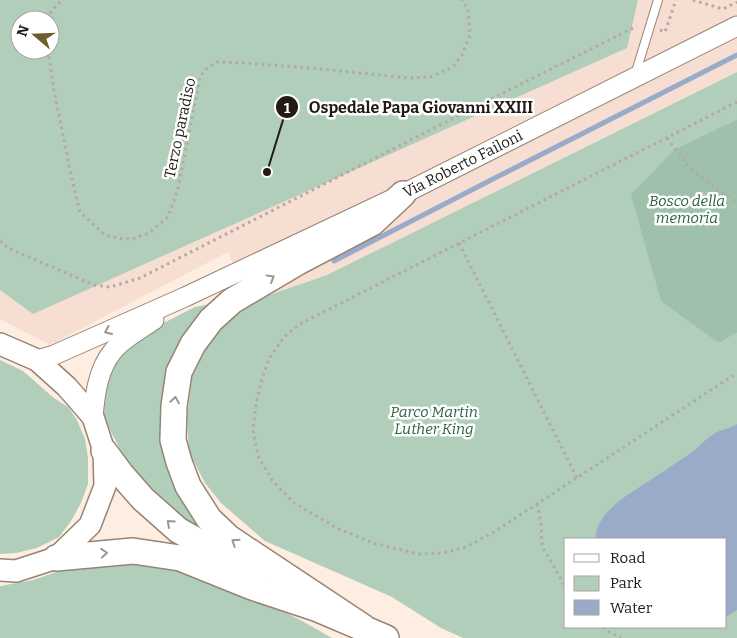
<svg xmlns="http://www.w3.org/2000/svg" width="737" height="638" font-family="Bitter,serif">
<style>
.medical{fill:#f6ded3;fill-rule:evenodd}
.green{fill:#b1cebb;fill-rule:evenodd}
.forest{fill:#9fc0ab}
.water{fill:#99abc9}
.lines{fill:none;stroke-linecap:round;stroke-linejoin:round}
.stream{stroke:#99abc9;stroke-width:5}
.service-casing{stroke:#968475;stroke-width:10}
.tertiary-casing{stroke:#968475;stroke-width:21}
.secondary-casing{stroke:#968475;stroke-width:24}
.trunk-casing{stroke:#968475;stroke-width:28}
.path{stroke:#b5a89e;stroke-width:3;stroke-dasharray:2.5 4;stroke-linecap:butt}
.service{stroke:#fff;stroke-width:8}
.tertiary{stroke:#fff;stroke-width:19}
.secondary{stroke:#fff;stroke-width:21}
.trunk{stroke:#fff;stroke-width:25}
.oneway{stroke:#9b9896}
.labels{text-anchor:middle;stroke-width:5;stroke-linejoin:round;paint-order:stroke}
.street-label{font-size:15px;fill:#211a15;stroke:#fff}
.park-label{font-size:15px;font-style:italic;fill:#2c6344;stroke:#fff}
.leader{fill:none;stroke:#211a15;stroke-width:2}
.callout-dot{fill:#211a15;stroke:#fff;stroke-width:2}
.mark-label{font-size:15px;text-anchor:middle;font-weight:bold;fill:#fff}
.callout-label{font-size:16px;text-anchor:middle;font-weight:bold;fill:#211a15;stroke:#fff;stroke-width:5;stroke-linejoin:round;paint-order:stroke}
</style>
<rect width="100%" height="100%" fill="#feeee1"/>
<path class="medical" d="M0 0H737V72L327 275 249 302 228 252 50 345 0 319ZM20 20H50V50H20Z"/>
<path class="green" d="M0 0H638L627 48 33 314 0 290ZM20 20H50V50H20Z
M737 72V119L675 149 719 343 737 333V638H463L441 628 392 597 265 541 221 503 205 483 189 452 187 418 192 377 202 349 223 323 249 302 327 275ZM566 539H726V627H566Z
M210 304 195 320 173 361 162 415 202 522 203 532 157 502 127 462 112 434 105 419 101 402 113 358 138 336 195 307Z
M0 360 23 371 54 398 68 407 77 420 85 439 88 458V484L81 503 71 521 59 537 37 548 16 553 0 554Z
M146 561 222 580 302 621 332 638H0V586L33 580 80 564Z"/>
<path class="forest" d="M737 119V333L719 343 661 301 631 195 675 149Z"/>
<path class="water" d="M737 424V610L726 617V539H595C598 509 630 494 652 479 666 470 680 460 694 451 701 444 708 437 717 432 724 429 731 428 737 424Z"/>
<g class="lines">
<path class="stream" d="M334 261 491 180 737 55"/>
<defs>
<path id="service" d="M635 75 658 0"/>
<g id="tertiary">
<path id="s1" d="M37 360 54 355 185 297 403 194 737 26"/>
<path d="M93 417C95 394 98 369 113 351 122 339 141 329 154 320"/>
</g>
<path id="secondary" d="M0 344 37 360 67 387 93 417 104 451 105 486 90 525 56 558 16 571 0 570"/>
<path id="trunk" d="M104 451 121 474 143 499 178 530 257 575
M56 558 133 551 180 558 252 587 318 609 386 638
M363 627 229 538 209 519 188 486 179 462 173 440 174 406 179 372 193 344 211 320 232 301 298 262 372 223 403 194"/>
</defs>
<use href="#service" class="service-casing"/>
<use href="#tertiary" class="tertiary-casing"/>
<use href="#secondary" class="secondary-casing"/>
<use href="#trunk" class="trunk-casing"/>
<path class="path" d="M693 0 723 9 737 2
M49 20 51 11 62 0
M660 30 665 32 676 0
M48 50 54 90 71 175 80 212 105 235 123 239 135 238 149 233 168 217 176 195 179 184 200 77 208 67 217 62 245 63 311 68 408 78 430 77 453 67 462 55 470 35 468 9 462 0
M737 102 300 324 284 337 269 359 262 379 256 404 253 430 258 456 272 480 294 503 337 528 376 544 419 554 442 553 466 547 494 532 737 373
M667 138 689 167 716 189 737 203
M0 241 8 248 94 285 110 287 140 278 495 97 637 26
M459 243 577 478
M537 504 541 523 542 546 566 588
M603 627 607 631 621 638"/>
<use href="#service" class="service"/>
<use href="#tertiary" class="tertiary"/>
<use href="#secondary" class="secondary"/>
<use href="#trunk" class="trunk"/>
</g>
<defs><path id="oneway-chevron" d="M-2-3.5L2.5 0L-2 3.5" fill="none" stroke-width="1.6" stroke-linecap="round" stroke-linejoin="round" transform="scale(1.25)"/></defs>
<g class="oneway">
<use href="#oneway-chevron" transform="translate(271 278) rotate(-31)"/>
<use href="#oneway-chevron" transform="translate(108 331) rotate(156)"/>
<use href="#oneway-chevron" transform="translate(175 400) rotate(-81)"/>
<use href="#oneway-chevron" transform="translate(170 523) rotate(-138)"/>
<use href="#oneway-chevron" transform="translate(235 542) rotate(-146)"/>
<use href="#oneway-chevron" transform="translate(104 553) rotate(-5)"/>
</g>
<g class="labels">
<g class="street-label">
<text transform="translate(180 128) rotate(-78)" y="5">Terzo paradiso</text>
<text dy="5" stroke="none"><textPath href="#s1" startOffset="469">Via Roberto Failoni</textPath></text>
</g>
<g class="park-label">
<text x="687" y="206">Bosco della<tspan x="687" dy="17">memoria</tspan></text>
<text x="434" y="417">Parco Martin<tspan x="434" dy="17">Luther King</tspan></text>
</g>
</g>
<path class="leader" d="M267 172L287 107"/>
<g class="callout-dot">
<circle cx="267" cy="172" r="5"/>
<circle cx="287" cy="107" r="12"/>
</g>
<g class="mark-label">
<text x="287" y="113">1</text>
</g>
<g class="callout-label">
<text x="421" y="113">Ospedale Papa Giovanni XXIII</text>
</g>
<rect x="564" y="538" width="162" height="90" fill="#ffffff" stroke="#a6a3a1"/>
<rect x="574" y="554" width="25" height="8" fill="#ffffff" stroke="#a6a3a1"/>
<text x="610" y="563" font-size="15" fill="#211a15">Road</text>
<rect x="574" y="576" width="25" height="15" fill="#b1cebb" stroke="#a6a3a1"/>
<text x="610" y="588" font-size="15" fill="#211a15">Park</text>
<rect x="574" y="600" width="25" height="15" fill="#99abc9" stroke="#a6a3a1"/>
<text x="610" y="613" font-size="15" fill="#211a15">Water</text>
<g transform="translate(35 35) rotate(289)"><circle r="24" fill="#ffffff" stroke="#a6a3a1"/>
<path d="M0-4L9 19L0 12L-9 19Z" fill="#6f5c2b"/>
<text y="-8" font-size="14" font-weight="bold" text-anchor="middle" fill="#211a15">N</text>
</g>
</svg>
